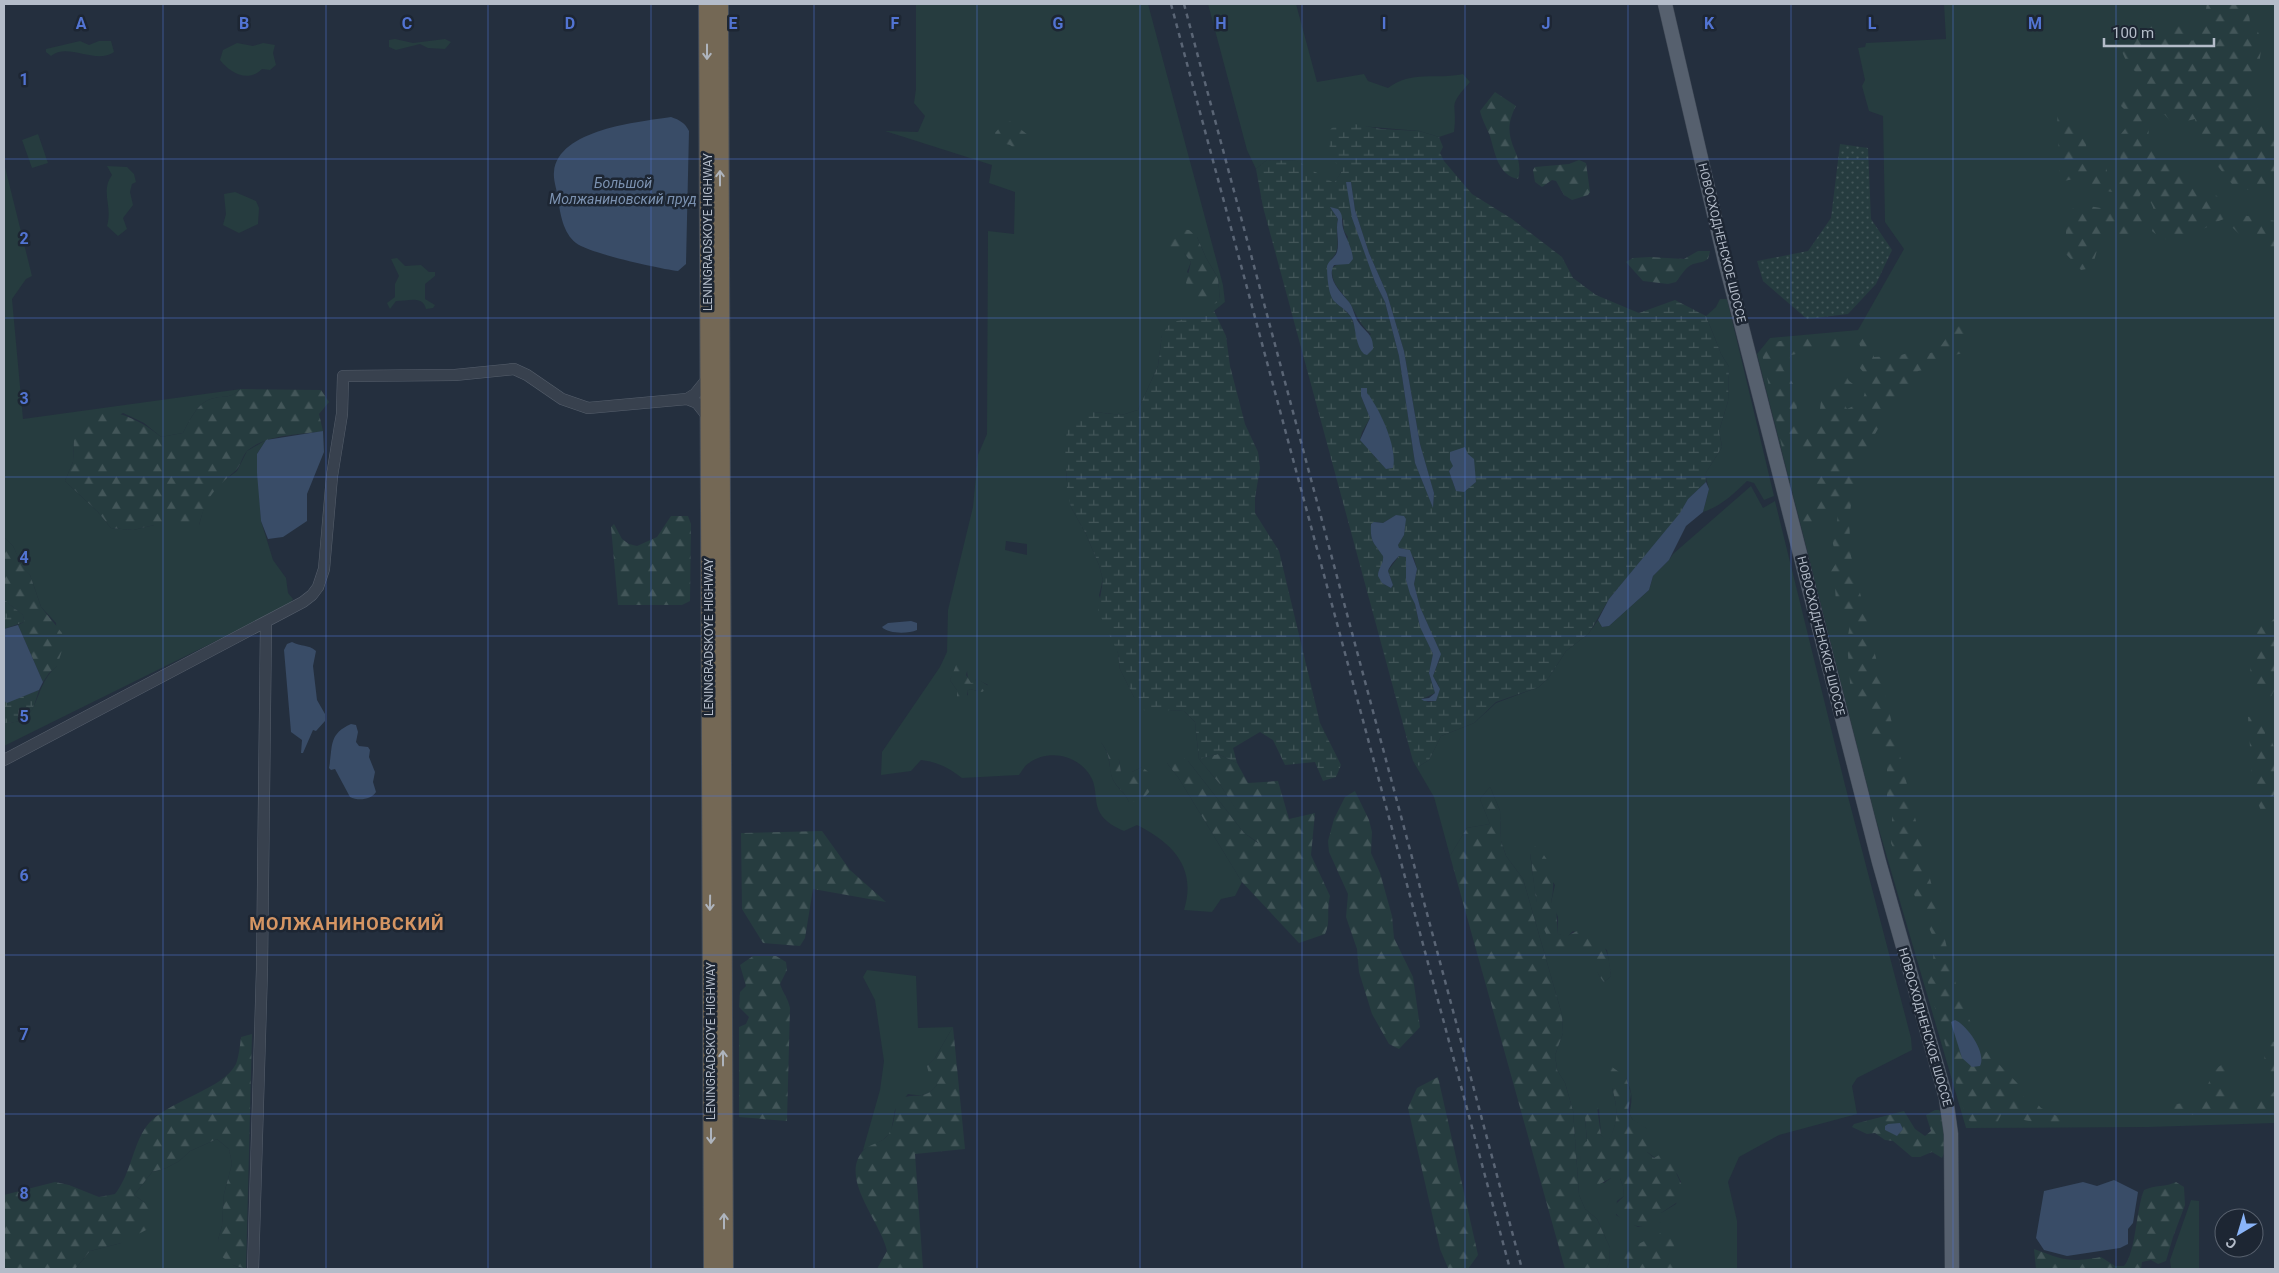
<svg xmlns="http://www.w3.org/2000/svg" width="2279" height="1273" font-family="Roboto,sans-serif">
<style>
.green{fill:#263c3f;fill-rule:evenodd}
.forest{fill:url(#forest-firs);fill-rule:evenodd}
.wetland{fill:url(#wetland-marsh);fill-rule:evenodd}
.garden{fill:url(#garden-dots)}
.water{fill:#394c67}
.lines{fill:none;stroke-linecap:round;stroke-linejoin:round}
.minor-casing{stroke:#565f6c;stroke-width:12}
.major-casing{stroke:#414a57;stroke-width:15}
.highway-casing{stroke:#434c59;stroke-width:18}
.minor{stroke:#38414e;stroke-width:11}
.major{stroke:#56606e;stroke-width:14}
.highway{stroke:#746855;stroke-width:16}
.rail{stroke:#5a6575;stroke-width:2.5;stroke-dasharray:5 5;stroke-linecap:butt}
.oneway{stroke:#aeb4bd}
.grid{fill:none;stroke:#5274d3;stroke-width:1;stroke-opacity:0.55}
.labels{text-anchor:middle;stroke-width:5;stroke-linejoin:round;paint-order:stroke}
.street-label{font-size:12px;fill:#b4bcc9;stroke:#1d2633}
.water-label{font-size:14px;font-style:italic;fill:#7c92b1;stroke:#1d2633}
.district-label{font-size:18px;font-weight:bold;letter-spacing:1px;fill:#d59563;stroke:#1d2633}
.grid-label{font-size:16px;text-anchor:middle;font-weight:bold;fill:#5274d3;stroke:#1d2633;stroke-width:5;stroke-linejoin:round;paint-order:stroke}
</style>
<defs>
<pattern id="forest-firs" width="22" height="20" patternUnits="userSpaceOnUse" patternTransform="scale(1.25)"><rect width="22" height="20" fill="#263c3f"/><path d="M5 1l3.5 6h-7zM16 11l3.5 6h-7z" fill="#435659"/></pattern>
<pattern id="wetland-marsh" width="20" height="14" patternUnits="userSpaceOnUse" patternTransform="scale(1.25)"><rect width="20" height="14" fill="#263c3f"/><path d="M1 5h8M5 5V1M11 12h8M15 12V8" fill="none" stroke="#435659"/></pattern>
<pattern id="garden-dots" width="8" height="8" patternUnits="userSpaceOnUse" patternTransform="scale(1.25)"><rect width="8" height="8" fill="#263c3f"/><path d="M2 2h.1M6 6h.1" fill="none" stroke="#435659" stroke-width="1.8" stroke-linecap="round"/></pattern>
</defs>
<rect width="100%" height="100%" fill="#242f3e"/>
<path class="green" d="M916 4H1148L1223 285 1225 302 1214 311 1162 335 1158 366 1138 410 1122 415 1093 412 1067 460 1066 475 1071 507 1086 534 1099 565 1103 580 1099 595 1118 653 1120 669 1134 697 1169 710 1184 711 1195 722 1199 759 1219 783 1260 844 1244 833 1188 761 1167 763 1178 777 1242 882 1235 896 1221 899 1212 912 1184 910C1197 868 1173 843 1137 825L1124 831C1115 827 1105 822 1100 813 1094 803 1097 789 1092 779 1081 756 1050 748 1029 763 1025 765 1022 771 1019 775L962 778C949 768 938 762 921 760L911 771 881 775 882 752 940 667 947 652 948 610 973 507 978 455 987 434 988 231 1014 234 1015 192 989 183 992 165 885 131 918 132 925 116 914 103 916 89ZM1197 237 1206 258 1218 278 1220 301 1187 272 1191 262 1184 253ZM1006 541 1027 544V555L1005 550ZM967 671 968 680 971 683H975L976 679 988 685 978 691 970 689 967 691 968 695 957 698V690L950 680 952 676ZM1101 742 1119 760 1121 772H1132L1142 767 1129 802C1124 791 1120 791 1115 783 1107 770 1113 758 1101 742Z
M1208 4H1296L1317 82 1364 74 1368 81 1388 88C1412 70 1435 80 1463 74L1470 82C1446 109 1458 101 1454 132L1439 137 1419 131 1336 124 1342 171 1334 184 1296 161 1267 160 1256 169 1247 150Z
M1944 4H2275V1123L2149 1127 1966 1128 1875 816 1757 354 1770 338 1858 330 1904 249 1885 222 1883 116 1869 111 1862 86 1865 80 1858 48 1865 47 1866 43 1946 39Z
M395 39 413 43 445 39 451 42 445 49 428 48 420 44 396 50 389 47V40Z
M80 41 89 45 99 41H111L114 52C95 65 68 42 51 56L46 52V49Z
M237 43 253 46 263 43 275 45 273 53 276 65 270 70 262 69C248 83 230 73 220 60L223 50Z
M38 134 48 163 32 168 22 140Z
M4 163 32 276 26 279 12 299 23 419 241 389C226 401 226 394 211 399 197 403 189 422 183 433L161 437 144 423 123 413 74 440 73 462 65 481 98 512 111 528 133 530 154 525H199L205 503 218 485 237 471 247 451 266 440 257 454 261 521 273 560 286 578 288 593 293 599 289 605 4 746V723C43 724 31 687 57 666L56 623 41 607 30 575 22 567 13 546 4 537Z
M107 166 127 167 134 174 136 182 132 184 130 192 133 205 123 218 127 229 118 236 107 226C113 206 100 192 112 175Z
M235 192 256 201 259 208 258 224 239 233 223 225 226 214 224 194Z
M397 258 405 266 421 265 429 272H435V276L425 284V299L435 305 433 308 426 309C423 295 408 301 396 301L390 309 387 303 395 297V284L399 276 391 259Z
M1720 299H1727L1774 496 1764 500 1754 483 1747 481C1734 494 1721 506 1703 512L1709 489 1705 474 1722 447 1719 431 1728 401 1729 367 1721 354 1706 316 1716 307Z
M1751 486 1763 508 1775 501 1845 785 1911 1038 1912 1050 1857 1078 1852 1086 1857 1114 1779 1135 1739 1157 1728 1182 1737 1221V1269H1606L1609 1263 1610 1248 1597 1219 1585 1209 1579 1195 1573 1111 1565 1083 1557 1070 1555 1055 1563 1033 1562 1015 1523 879 1506 856 1501 841 1500 811 1490 787 1480 799 1490 824 1467 828 1450 856 1434 797 1413 761 1419 766 1429 760 1441 736 1474 723 1496 703 1539 687 1549 677 1566 651 1589 633 1598 620 1602 627 1609 626 1649 590 1653 576 1669 560 1673 554ZM1530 853 1555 885 1551 902 1558 917V934L1567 937 1573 931 1607 950 1611 976 1604 982C1596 974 1596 962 1588 954 1577 944 1558 937 1545 929L1536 898ZM1626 1078C1628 1082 1630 1088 1631 1093 1634 1112 1620 1115 1646 1128L1647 1152 1677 1174 1681 1182 1676 1204 1661 1213V1222L1638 1227 1616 1215 1617 1201 1624 1196 1623 1186 1620 1178H1611L1604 1183 1582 1170 1580 1153 1587 1141 1585 1117 1599 1109 1601 1135 1608 1142C1619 1124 1618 1107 1612 1088Z
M867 970 916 976 918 1028 953 1027 935 1058 927 1066 937 1085C929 1096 922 1096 908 1094L895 1110 891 1132 883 1140 863 1150 880 1090 884 1061 875 1000 863 977Z
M217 1139 229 1149 232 1164 224 1194 222 1226 218 1240 233 1265 244 1269H75L90 1251 121 1243 145 1203 134 1195 152 1172 166 1168 179 1161 190 1151Z
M2191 1200 2199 1201V1269H2171L2170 1260Z"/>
<path class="forest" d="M2207 4H2248L2250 23 2258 32 2262 42 2259 65 2253 74 2256 106 2260 116 2269 123 2271 134 2275 136V186L2252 191 2232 184 2212 159 2204 139 2197 130 2195 119 2173 124 2165 115 2155 113 2149 122 2148 144 2198 184 2217 196 2231 213 2275 221V256L2262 243 2240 235 2224 219C2199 227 2179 255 2152 231 2158 216 2154 202 2142 192L2137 201 2143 222 2140 233 2131 239 2110 231 2101 236 2092 268 2081 270 2066 254V230L2063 219C2080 191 2100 218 2121 204L2119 193 2086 188 2082 177 2060 182 2057 112 2062 109C2067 120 2071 129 2085 128 2088 140 2084 148 2089 159L2103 160 2107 170V181L2120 168 2121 134 2128 125 2129 114 2121 106 2118 94 2127 87 2138 84 2137 73 2128 65 2119 45 2104 28 2184 21 2186 32 2192 41 2201 32Z
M1495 92 1516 106C1497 142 1526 151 1518 179 1498 175 1495 153 1490 136 1487 128 1482 120 1480 111Z
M1010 121 1028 135V147L1019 152 1010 145 998 142 995 133 1001 126Z
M1579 160 1586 163 1590 192 1588 195 1572 200 1564 195 1556 181 1552 180 1542 187 1535 182 1533 170 1535 167 1569 164Z
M1173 229 1189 230 1197 237 1206 258 1218 278 1220 301 1210 306 1191 292 1186 283 1191 262 1184 253 1173 254 1164 247 1166 237Z
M1698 251H1710L1708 259C1702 263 1700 262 1693 264 1685 267 1681 276 1676 282L1668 284 1643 281 1626 262 1633 258 1650 257 1684 259Z
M1955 323H1964L1971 329V337L1965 353 1948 356 1934 368 1918 371 1911 386 1892 404 1862 457 1854 482 1849 520 1851 556 1960 1001 1984 1049 2020 1086 2018 1095 2034 1100 2041 1108 2057 1116 2062 1122 2054 1126C2038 1120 2023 1124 2009 1112L2001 1115 1997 1123H1972L1966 1118 1927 979 1933 964 1934 939 1891 843 1892 827V812L1887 797V764L1873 744 1868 720 1854 700 1850 683 1847 641 1850 624 1836 603 1835 587 1830 573 1838 560C1837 555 1834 549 1833 544 1832 528 1844 520 1832 504L1823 517 1815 520 1814 537 1806 536 1798 504 1813 497 1820 465C1817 462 1804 453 1800 452 1795 450 1789 452 1784 450L1782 447 1762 354 1765 347 1772 342 1839 335 1843 342 1840 349 1832 353 1816 350 1791 355 1783 369C1791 378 1797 389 1797 402 1797 411 1795 416 1800 425L1808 428 1819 417 1822 393 1836 374H1845L1849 381 1856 386V394L1847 395 1843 402 1847 409 1862 402 1869 379 1859 367 1862 351 1859 343 1864 336 1871 340 1874 357 1898 356 1914 351 1931 353C1949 342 1944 336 1955 323ZM1962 1024 1977 1045 1957 1047 1952 1026Z
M241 389 321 390 329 402 319 414 323 431C298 435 268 434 248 450 242 455 241 467 234 472 213 490 206 498 199 525H154L133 530 111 528 98 512 65 481 73 462 74 440 82 420 100 409C125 414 142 421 161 437L183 433C189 422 197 403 211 399 226 394 226 401 241 389Z
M671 516H688L691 524 690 601 682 605H618L611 527 614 524 622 539 629 544 637 546 657 537Z
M4 537 13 546 22 566 30 575 41 607 62 633 64 644 57 666 49 673 43 682 18 625 24 622 23 615 4 600Z
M2275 618V689L2269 700 2261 698C2257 691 2253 683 2251 676 2249 667 2253 636 2256 628L2271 622Z
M965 662 968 667 966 675 971 683 975 682 976 678 990 687 982 692 970 689 967 691V699L964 702 957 698V690L950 680 957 663Z
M2256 716 2263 721 2266 738 2272 742 2275 750V794L2269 799 2271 815H2263L2253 792 2248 717Z
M1109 740 1119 760 1121 772H1132L1142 767 1151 774 1154 785C1147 796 1142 801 1129 802 1124 791 1120 790 1115 783 1106 769 1114 759 1101 742Z
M1167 747 1188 761 1244 833 1258 843 1219 783 1199 759 1218 754 1237 763 1248 783 1278 781 1289 819 1315 813 1311 855 1330 896C1326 912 1331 922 1325 934L1299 943 1242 882 1178 777 1167 763Z
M1490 787 1500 811 1501 841 1506 856 1523 879 1562 1015 1563 1033 1555 1055 1557 1070 1565 1083 1573 1111 1579 1195 1585 1209 1597 1219 1610 1248 1609 1263 1606 1269H1565L1450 856 1467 828 1490 824 1480 799Z
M1355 791 1369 820 1372 832 1371 853 1380 873 1392 916 1394 938 1413 977 1420 1027 1399 1049 1389 1044 1372 1014 1359 972 1357 949 1346 917 1348 894 1329 852 1328 841 1334 819 1345 797Z
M822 831 850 870 886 902 813 889 805 938 800 946 763 943 742 909 741 833Z
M1535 846C1553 860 1556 881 1551 902L1556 909 1558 934 1567 936 1581 929C1605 935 1609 954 1611 976L1604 982C1594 971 1594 957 1580 949L1564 954C1535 939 1535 881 1530 853Z
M753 956H776L786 962 787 970 780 984C783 993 788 998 790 1008L787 1121 739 1117V1027L746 1024 749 1017 739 1007 740 992 746 986 740 965Z
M953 1027 965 1149 915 1154 923 1269H877L887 1251C881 1222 840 1180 862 1152 866 1146 875 1144 881 1141 896 1133 893 1114 898 1100 914 1091 924 1102 937 1085L930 1078 927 1066 935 1058Z
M252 1034 246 1269 233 1265 221 1256 218 1240 222 1226 224 1194 232 1164 229 1149 217 1139 190 1151 179 1161 166 1168 152 1172 134 1195 145 1203 153 1215 148 1229 121 1243 90 1251 75 1269H4V1195L55 1182 69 1185 99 1197 115 1194C132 1173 133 1140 150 1122 173 1099 223 1089 236 1064 239 1056 240 1045 241 1037Z
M2275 1041V1077C2261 1062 2264 1062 2267 1044Z
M2229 1061 2236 1066 2234 1074 2222 1085 2224 1094C2241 1103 2256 1097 2273 1093L2275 1089V1108L2253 1113 2169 1115 2167 1107C2178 1102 2191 1104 2201 1096 2212 1087 2206 1070 2229 1061Z
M1612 1067 1626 1077 1631 1094 1628 1111 1632 1119 1646 1128 1650 1135 1647 1152 1654 1158 1661 1154 1669 1158 1684 1190 1682 1199 1661 1213V1222C1645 1233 1621 1224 1612 1208L1624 1196 1623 1186 1620 1178H1611L1596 1186C1579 1180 1580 1161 1580 1145L1587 1141 1585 1117 1580 1101 1588 1097 1596 1100 1601 1135 1608 1141C1622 1119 1616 1097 1607 1073Z
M1438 1077 1478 1255 1468 1269 1448 1268 1440 1249 1408 1108 1417 1088Z
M1935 1110H1939C1946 1119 1948 1148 1942 1158L1932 1152 1920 1157H1912L1893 1141 1885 1140 1875 1133 1867 1134 1852 1127 1854 1124 1904 1111 1915 1129 1925 1136 1931 1131 1926 1115Z
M2176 1182 2184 1187 2185 1205 2173 1237 2166 1261 2158 1264 2151 1260 2142 1262 2141 1269H2036L2034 1249C2064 1260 2069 1263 2101 1257L2115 1266H2124C2136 1253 2136 1209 2144 1190 2155 1185 2166 1187 2176 1182Z
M1663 1232 1670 1234 1678 1256 1679 1269H1622L1625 1253 1630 1248Z"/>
<path class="wetland" d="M1349 123 1381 129 1419 131 1439 137 1443 147 1440 153 1444 161 1472 194 1512 219 1562 257 1573 278 1596 295 1639 313 1675 300 1706 316 1721 354 1729 367 1728 401 1719 431 1722 447 1705 474 1706 482 1688 499 1681 513 1609 599 1589 633 1566 651 1549 677 1539 687 1496 702 1474 723 1441 736 1429 760 1419 766 1413 761 1263 207 1256 169 1267 160 1297 161 1334 183 1342 171 1330 155 1329 131 1336 124ZM1346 182H1351L1355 210 1369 253 1387 294 1404 351 1420 444 1434 493 1433 507 1415 463 1399 356 1385 302 1375 282ZM1331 208 1343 219 1344 231 1348 237 1338 264 1332 268C1331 285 1342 291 1350 304 1357 315 1360 325 1371 334L1359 348 1358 336 1351 317 1332 297 1329 286 1331 259C1343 250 1334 232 1338 219ZM1367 393 1385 425 1387 432 1375 458 1372 451 1360 440 1362 432 1370 418 1361 396ZM1454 466 1476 482 1464 491H1456L1449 471ZM1396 515 1405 523 1404 535 1398 545 1399 548 1406 549 1414 558 1417 569 1414 584 1420 607 1439 650 1440 658 1433 676 1439 686 1436 701 1428 702 1422 699 1435 693 1429 673 1433 654 1419 623 1415 604 1406 580V557L1399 556 1388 571 1393 585 1391 588 1382 583 1378 573 1383 563V556C1374 541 1367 541 1375 522L1383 523Z
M1214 311 1226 336 1230 366 1245 424 1258 452 1260 468 1255 498V513L1279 551 1320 723 1341 765 1336 777 1323 781 1315 762 1285 765 1273 740 1260 732 1233 748 1237 763 1218 754 1199 759 1195 722 1184 711 1169 710 1156 718 1144 710 1134 697 1120 669 1118 653 1098 611 1103 580 1099 565 1086 534 1071 507 1067 491 1065 442 1068 427 1079 415 1093 412 1122 415 1138 410 1158 366 1162 335 1170 323Z
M4 600 23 615 24 622 4 629Z
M39 690C32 712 30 723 4 723V701L7 702Z"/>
<path class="garden" d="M1840 144 1868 148 1871 219 1892 250 1876 284 1848 314 1807 319 1763 281 1757 261 1808 251 1831 218Z"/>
<path class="water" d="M671 117C680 120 685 123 689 131L686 264 678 271C660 269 588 253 576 243 563 233 560 213 558 198 557 190 553 180 554 172 558 129 639 122 671 117Z
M1346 182H1351L1355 210 1369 253 1387 294 1404 351 1420 444 1434 493 1433 508 1415 463 1399 356 1385 302 1375 282 1352 218Z
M1330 207 1338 209C1344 215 1341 220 1343 228 1346 239 1352 247 1353 259L1349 264 1334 265C1326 279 1341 292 1349 302 1353 307 1354 314 1357 320 1364 332 1374 333 1373 349L1367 355 1364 354C1356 347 1356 331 1353 321 1350 312 1340 307 1334 301 1328 294 1327 274 1327 266 1329 260 1335 258 1337 252 1340 241 1335 230 1338 219Z
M1361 388H1367V393C1380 409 1398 448 1393 468L1386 469 1360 440 1370 418 1361 396Z
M323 431 324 452 307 494V521L283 537 268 539 261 521 257 473V454L266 440Z
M1465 447 1468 454 1474 459 1476 482 1464 492 1456 491 1449 471 1453 466 1450 460V452Z
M1706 482 1709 489 1703 512 1686 526 1669 560 1653 576 1649 590 1609 626 1602 627 1598 620 1609 599 1680 513 1688 499Z
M1396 515 1404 516 1406 519 1404 535 1398 545 1399 548 1410 550 1417 569 1414 584 1420 607 1441 654 1433 676 1440 689 1436 701H1424L1421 699 1429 698 1435 693 1429 673 1433 654 1420 627 1415 604 1410 594 1406 580V557L1399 556C1395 560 1390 565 1388 571L1393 585 1391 588 1382 583 1378 576C1378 568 1384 564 1383 556 1374 542 1370 543 1371 524L1374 522 1383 523Z
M911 621 917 623V630C908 634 888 634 882 627L888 623Z
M18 625 43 682 39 690 7 703 4 701V629Z
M292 642C301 647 308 644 316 651L313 666 317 700 325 714V721L316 731 313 730 303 753H301L302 740 291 732 284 650 287 644Z
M351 724 356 725 358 732 356 742 359 746 368 747 370 750 369 757 375 772 373 782 376 792C371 800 358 801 350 797L335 769 331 770 329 768C333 747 328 734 351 724Z
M1955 1020C1967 1025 1987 1053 1980 1066L1972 1067 1962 1058 1952 1026 1951 1022Z
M1900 1123 1903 1129 1897 1136 1885 1130V1126L1888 1124Z
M2114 1180 2138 1192 2133 1223 2128 1229V1244L2120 1248 2067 1256 2044 1250 2036 1238 2044 1191 2083 1182 2097 1186Z"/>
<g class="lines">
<defs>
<path id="minor" d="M687 399 697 403 708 417
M4 760 303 602 312 595 318 587 324 569 332 476 342 414 343 376 455 375 514 369 527 375 562 399 588 408 687 399 695 394 708 378
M253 1269 262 969 266 623"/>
<path id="major" d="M1665 4 1725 261 1879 862 1946 1098 1951 1134 1952 1269"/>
<path id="highway" d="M707 4 712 1269
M720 4 725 1269"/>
</defs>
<use href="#minor" class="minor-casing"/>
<use href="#major" class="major-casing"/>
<use href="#highway" class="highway-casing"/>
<use href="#minor" class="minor"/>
<use href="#major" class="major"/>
<use href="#highway" class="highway"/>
<path class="rail" d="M1171 4 1510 1269
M1184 4 1522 1269"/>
</g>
<defs><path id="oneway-shaft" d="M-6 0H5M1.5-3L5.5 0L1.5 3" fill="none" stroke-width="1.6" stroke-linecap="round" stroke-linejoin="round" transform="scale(1.25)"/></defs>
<g class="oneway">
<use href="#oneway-shaft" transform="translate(707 52) rotate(90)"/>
<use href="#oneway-shaft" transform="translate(720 178) rotate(-90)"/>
<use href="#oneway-shaft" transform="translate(710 903) rotate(91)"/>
<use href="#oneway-shaft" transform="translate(723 1058) rotate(-90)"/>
<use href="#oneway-shaft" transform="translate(711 1136) rotate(90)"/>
<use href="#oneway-shaft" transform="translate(724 1221) rotate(-90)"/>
</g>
<path class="grid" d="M163 4V1269M326 4V1269M488 4V1269M651 4V1269M814 4V1269M977 4V1269M1140 4V1269M1302 4V1269M1465 4V1269M1628 4V1269M1791 4V1269M1953 4V1269M2116 4V1269M4 159H2275M4 318H2275M4 477H2275M4 636H2275M4 796H2275M4 955H2275M4 1114H2275"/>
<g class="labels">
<g class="street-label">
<text transform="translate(708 232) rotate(-90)" y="4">LENINGRADSKOYE HIGHWAY</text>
<text transform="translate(1722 243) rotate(76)" y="4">НОВОСХОДНЕНСКОЕ ШОССЕ</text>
<text transform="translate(1821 636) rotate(76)" y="4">НОВОСХОДНЕНСКОЕ ШОССЕ</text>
<text transform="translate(709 637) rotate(-90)" y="4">LENINGRADSKOYE HIGHWAY</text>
<text transform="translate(1925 1027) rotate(74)" y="4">НОВОСХОДНЕНСКОЕ ШОССЕ</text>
<text transform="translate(711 1041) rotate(-90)" y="4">LENINGRADSKOYE HIGHWAY</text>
</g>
<g class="water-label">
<text x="623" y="188">Большой<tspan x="623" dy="16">Молжаниновский пруд</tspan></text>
</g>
<g class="district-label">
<text x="347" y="930">МОЛЖАНИНОВСКИЙ</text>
</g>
</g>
<g class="grid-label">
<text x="81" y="29">A</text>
<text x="244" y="29">B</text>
<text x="407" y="29">C</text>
<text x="570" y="29">D</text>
<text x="733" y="29">E</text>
<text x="895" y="29">F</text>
<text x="1058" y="29">G</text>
<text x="1221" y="29">H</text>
<text x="1384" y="29">I</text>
<text x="1546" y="29">J</text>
<text x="1709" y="29">K</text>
<text x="1872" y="29">L</text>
<text x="2035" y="29">M</text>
<text x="24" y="85">1</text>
<text x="24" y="244">2</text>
<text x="24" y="404">3</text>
<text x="24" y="563">4</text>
<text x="24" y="722">5</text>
<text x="24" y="881">6</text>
<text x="24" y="1040">7</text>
<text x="24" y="1199">8</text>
</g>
<rect width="2279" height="1273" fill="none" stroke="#b4bcc9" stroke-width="10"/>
<g transform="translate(2239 1233) rotate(218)"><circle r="24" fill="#1d2633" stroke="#59626f"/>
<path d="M0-4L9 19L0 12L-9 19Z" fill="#8ab4f8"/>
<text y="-8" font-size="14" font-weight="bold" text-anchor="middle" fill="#b4bcc9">С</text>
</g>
<path d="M2104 38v8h110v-8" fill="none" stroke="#b4bcc9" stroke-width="2.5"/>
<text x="2112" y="38" font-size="15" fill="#b4bcc9" stroke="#1d2633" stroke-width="4" paint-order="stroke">100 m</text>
</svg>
